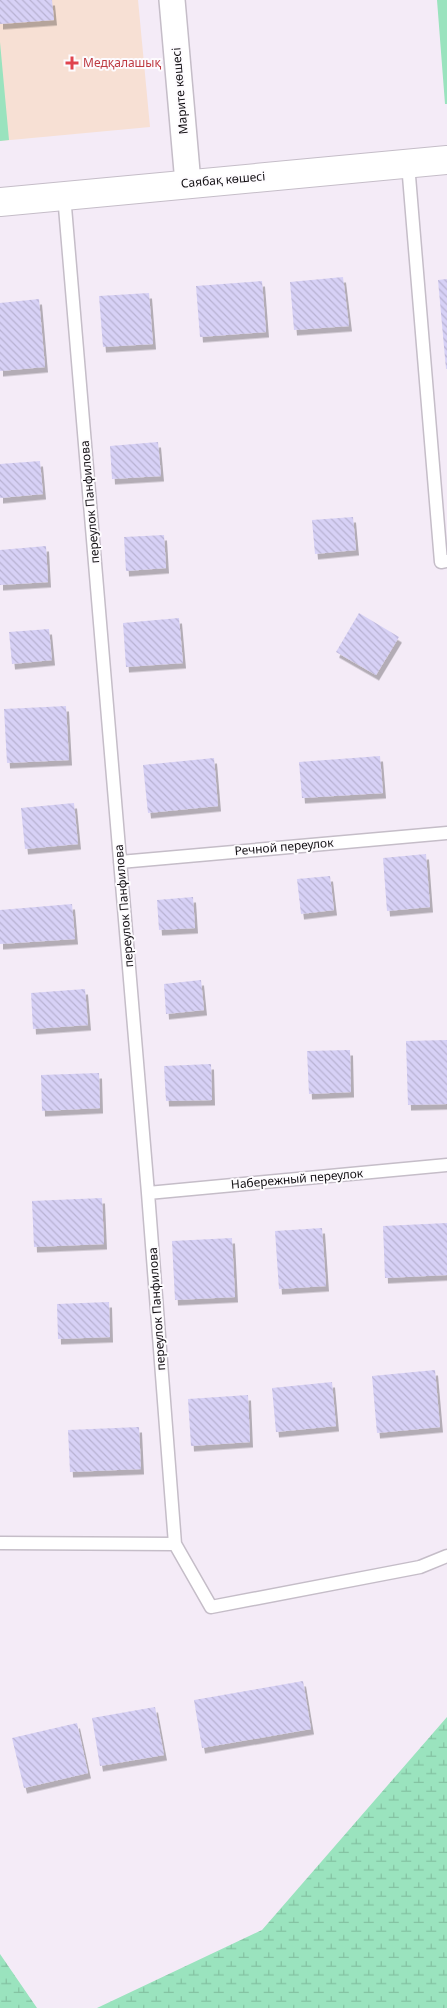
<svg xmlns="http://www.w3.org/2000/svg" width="447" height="2008" font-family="'Noto Sans',sans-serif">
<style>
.medical{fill:#f7e0d4}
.wetland{fill:url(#wetland-marsh)}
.pitch{fill:#9ae3be}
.building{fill:url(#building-back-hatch);filter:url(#shadow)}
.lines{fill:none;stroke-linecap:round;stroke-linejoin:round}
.service-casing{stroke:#c5bdc8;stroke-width:15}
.minor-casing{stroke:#c5bdc8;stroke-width:28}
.tertiary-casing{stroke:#c5bdc8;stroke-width:30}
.service{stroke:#fff;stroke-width:12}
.minor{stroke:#fff;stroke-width:25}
.tertiary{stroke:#fff;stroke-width:28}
.health-dot{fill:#e0444e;stroke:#fdfbfe;stroke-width:2}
.labels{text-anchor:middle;stroke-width:4;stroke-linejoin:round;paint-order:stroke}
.health-label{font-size:12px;fill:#be3a42;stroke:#fdfbfe;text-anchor:start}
.street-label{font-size:12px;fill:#120f13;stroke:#fdfbfe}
</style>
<defs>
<pattern id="wetland-marsh" width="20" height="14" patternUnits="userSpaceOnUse" patternTransform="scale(1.25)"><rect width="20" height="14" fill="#9ae3be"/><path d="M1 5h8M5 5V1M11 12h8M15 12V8" fill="none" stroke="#84c2a2"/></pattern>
<pattern id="building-back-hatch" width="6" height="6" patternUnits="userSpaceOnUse" patternTransform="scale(1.25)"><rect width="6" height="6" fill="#d7d1f6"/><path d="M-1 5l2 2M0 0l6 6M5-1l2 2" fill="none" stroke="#b8b2d2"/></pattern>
<filter id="shadow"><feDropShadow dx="3" dy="5.5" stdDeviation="0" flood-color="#0004"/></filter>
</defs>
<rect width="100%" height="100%" fill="#f4ebf7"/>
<path class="medical" d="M0 0H138L150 127 0 141Z"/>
<path class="wetland" d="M447 1717V2008H97L262 1930Z
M0 1954 37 2008H0Z"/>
<path class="pitch" d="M437 0H447V104H445Z
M0 42 9 140 0 141Z"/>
<path class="building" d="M0 0H52L54 20 0 24Z
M343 277 349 326 294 330 290 282Z
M447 279V369H446L438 280Z
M262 281 266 332 200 337 196 286Z
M149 293 153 344 103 347 99 296Z
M39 299 45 367 0 371V303Z
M158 442 161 476 112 479 110 446Z
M40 461 43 494 0 498V464Z
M353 517 356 550 315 554 312 520Z
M164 535 166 568 126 571 124 537Z
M46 546 48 582 0 585V550Z
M359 613 399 637 376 675 336 652Z
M179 618 183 663 126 667 123 623Z
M49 629 52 660 12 664 9 632Z
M66 706 69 760 7 763 4 709Z
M380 756 383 793 302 798 299 762Z
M214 758 218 806 148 813 143 765Z
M74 803 78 844 25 849 21 808Z
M426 854 430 907 387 911 383 858Z
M330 876 334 910 301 914 297 879Z
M193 897 195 928 159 930 157 900Z
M72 904 75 939 0 944V910Z
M201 980 204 1010 166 1014 164 984Z
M85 989 88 1025 33 1029 31 993Z
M447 1040V1104L408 1105 406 1041Z
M350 1050 351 1092 309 1094 307 1051Z
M211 1064 212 1100 166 1101 164 1066Z
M99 1073 100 1108 42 1111 41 1075Z
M102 1198 104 1244 34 1247 32 1201Z
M447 1223V1275L385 1278 383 1226Z
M322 1228 326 1286 279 1289 275 1231Z
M232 1238 235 1297 175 1300 172 1241Z
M109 1302 110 1337 58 1339 57 1304Z
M435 1370 440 1427 377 1433 372 1376Z
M332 1382 336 1426 276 1432 272 1388Z
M248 1395 250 1442 191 1446 188 1399Z
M139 1427 141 1469 70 1472 68 1430Z
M303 1681 311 1729 202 1748 194 1700Z
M155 1707 164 1755 100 1766 92 1718Z
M77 1723 88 1773 24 1788 12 1738Z"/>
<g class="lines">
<defs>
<path id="service" d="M408 164 441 562 447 561
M64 195 148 1193 175 1544 211 1607 420 1567 447 1556
M120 862 447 833
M148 1193 447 1165
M0 1543 175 1544"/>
<path id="minor" d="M172 0 188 183"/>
<path id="tertiary" d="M0 202 447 160"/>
</defs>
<use href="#service" class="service-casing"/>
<use href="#minor" class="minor-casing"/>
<use href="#tertiary" class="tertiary-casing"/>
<use href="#service" class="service"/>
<use href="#minor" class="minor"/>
<use href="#tertiary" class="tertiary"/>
</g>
<path class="health-dot" d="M69.5 55.5h5v5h5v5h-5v5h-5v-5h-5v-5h5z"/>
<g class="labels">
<g class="health-label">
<text x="83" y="67">Медқалашық</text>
</g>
<g class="street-label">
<text transform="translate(180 91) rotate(-95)" y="4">Марите көшесі</text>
<text transform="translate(223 180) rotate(-5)" y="4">Саябақ көшесі</text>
<text transform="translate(90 502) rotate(-95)" y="4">переулок Панфилова</text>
<text transform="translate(284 847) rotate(-5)" y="4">Речной переулок</text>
<text transform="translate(124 906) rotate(-95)" y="4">переулок Панфилова</text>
<text transform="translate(297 1179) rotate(-5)" y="4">Набережный переулок</text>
<text transform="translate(157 1309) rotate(-94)" y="4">переулок Панфилова</text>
</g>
</g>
</svg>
